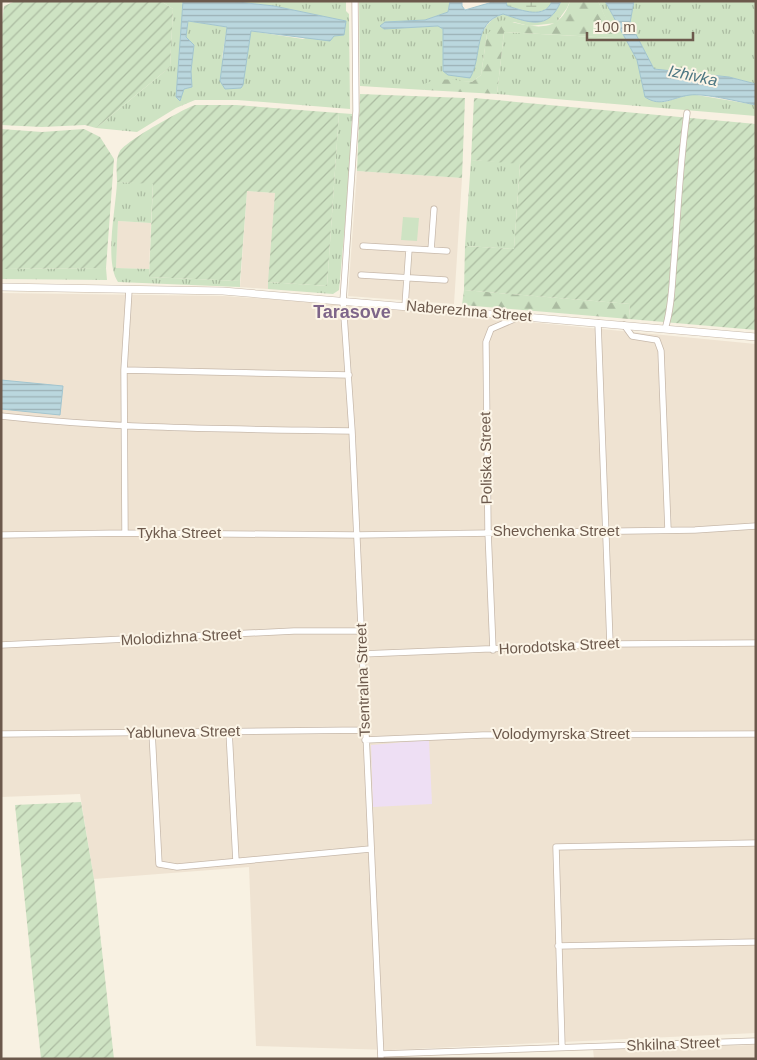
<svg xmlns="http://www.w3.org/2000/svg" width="757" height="1060" font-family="Arial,sans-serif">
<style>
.residential{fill:#efe3d2}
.education{fill:#eedff4}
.grass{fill:url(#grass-tufts)}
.forest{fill:url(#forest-firs)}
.wetland{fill:url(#wetland-marsh)}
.garden{fill:url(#garden-furrows)}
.pitch{fill:#cee3c3}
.water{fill:url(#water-rules);stroke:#a2c5cf}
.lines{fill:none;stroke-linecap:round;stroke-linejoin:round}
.minor-casing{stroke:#c7b9ab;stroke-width:7}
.tertiary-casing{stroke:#c7b9ab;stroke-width:8}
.minor{stroke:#fff;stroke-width:5.5}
.tertiary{stroke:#fff;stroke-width:7}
.labels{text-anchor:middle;stroke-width:4;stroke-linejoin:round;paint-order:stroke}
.street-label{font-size:15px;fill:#6c594c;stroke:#fcf5e7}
.water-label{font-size:16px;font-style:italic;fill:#4d7783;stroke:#fcf5e7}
.quarter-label{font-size:18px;font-weight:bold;fill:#7e6589;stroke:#fcf5e7}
</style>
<defs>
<pattern id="grass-tufts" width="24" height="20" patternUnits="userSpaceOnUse" patternTransform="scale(1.25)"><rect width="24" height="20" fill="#cee3c3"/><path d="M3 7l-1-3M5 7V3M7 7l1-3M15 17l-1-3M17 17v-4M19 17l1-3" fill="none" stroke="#abbba1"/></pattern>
<pattern id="forest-firs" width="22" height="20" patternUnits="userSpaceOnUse" patternTransform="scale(1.25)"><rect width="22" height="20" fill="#cee3c3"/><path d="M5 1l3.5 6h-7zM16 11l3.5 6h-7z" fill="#abbba1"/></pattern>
<pattern id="wetland-marsh" width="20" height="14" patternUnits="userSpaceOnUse" patternTransform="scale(1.25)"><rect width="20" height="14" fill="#cee3c3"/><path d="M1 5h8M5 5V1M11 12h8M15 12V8" fill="none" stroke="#abbba1"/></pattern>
<pattern id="garden-furrows" width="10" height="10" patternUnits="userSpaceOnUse" patternTransform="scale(1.25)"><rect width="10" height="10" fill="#cee3c3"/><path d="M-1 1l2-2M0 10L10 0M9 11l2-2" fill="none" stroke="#abbba1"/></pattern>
<pattern id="water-rules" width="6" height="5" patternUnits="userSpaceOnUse" patternTransform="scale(1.25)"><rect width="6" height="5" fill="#bad7de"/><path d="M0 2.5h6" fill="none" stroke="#9bb1b6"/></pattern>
</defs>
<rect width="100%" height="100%" fill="#f8f1e2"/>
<path class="residential" d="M357 171 462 178 454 304 348 296Z
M247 191 275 193 268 289 240 287Z
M118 221 151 223 149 269 116 268Z
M1 293 223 296 341 304 756 344V1033L390 1050 256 1046 249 867 94 879 80 794 1 797Z
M756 1045V1059H594L593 1049Z"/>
<path class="education" d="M429 740 432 804 373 807 371 745Z"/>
<path class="grass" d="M161 1H183L176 97 184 89 192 87 191 71 194 45 186 37 188 21 227 27 222 58 241 88 250 31 303 39 345 21 274 6 229 1H346V11L349 14 350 109 237 100H195L176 108 137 132 96 128 170 67 173 9Z
M359 1H450L448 12 425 20 385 22 381 26 384 29 438 26 443 29V35L472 74C477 52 478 22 503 14 528 22 548 32 561 1H570L567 8 556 23 529 26 514 22 487 34 481 75 472 82 439 80 423 87 425 90 360 86Z
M598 1H605L637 60 652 101 665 102 691 94 756 105V116L497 94 504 32 614 38Z
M634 1H756V84L729 77 654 69 630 23Z
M339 113 352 114 350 169 339 290 333 294 268 289V282L327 286Z
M471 160 520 163 514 249 465 246Z
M117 182 153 183 151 223 118 221 116 268 149 269V277L240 281V287L118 282C104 261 116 208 117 182Z
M106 268 107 280 1 279V269Z"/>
<path class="forest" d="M570 1H598L615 38 504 32 497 94 425 90 422 87C432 75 458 81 472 82L481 75 487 34 502 20C530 26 559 37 570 1Z
M464 290 630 304 629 319 462 305Z"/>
<path class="wetland" d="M506 1H552C545 20 522 10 507 6Z"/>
<path class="garden" d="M16 1H161L173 9 170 67 96 128 85 125 42 127 1 125V30L4 6Z
M360 94 465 98 462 178 357 171Z
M474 98 756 124V330L629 319 630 304 464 290 465 246 514 249 520 164 471 160Z
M195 105H236L339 113 327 286 268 282 275 193 247 191 240 281 149 277 153 184 117 182C117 173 115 159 120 151 126 141 183 109 195 105Z
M1 129 42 132 84 129 100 137 114 159 106 268 1 269Z
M81 802 94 879 114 1059H41L15 805Z"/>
<path class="pitch" d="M403 217 419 218 417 241 401 240Z"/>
<path class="water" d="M183 1H229L274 6 346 21 344 35 334 36 330 41 251 31 243 85 241 88 225 89 220 81 227 27 188 21 186 37 194 45 191 71 192 87 184 89 180 101 176 97Z
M450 1H462V6L465 10 496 1H506L507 6C522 10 545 20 552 1H561C548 32 528 22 503 14 472 23 483 56 470 78L448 75 443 71V29L438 26 384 29 380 26 385 22 425 20 448 12Z
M605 1H634L630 23 654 69 729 77 756 84V105C740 102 704 93 690 95 673 97 661 108 645 97L637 60Z
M1 380 63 386 60 415 1 409Z"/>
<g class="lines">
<defs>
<path id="minor" d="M355 1 356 111 343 301 352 431 381 1059
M363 246 447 251
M431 250 434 209
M361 275 445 280
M405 306 409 249
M598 323 610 644
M624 325 632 336 657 340 661 351 668 530
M665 329C672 307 672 283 674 261 678 211 680 162 687 113
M124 370 349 375
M1 416C118 429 235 429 352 431
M125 533 124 370 129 290
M1 535 125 533 356 535 695 530 756 526
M1 645 294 631H361
M493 650 488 531 486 342 491 329 519 317
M362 654 610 644 756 643
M229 731 236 861
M152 732 159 864 177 867 370 849
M1 734 365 730
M365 740 483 735 756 734
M558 946 756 942
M562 1047 556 847 756 843
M381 1054 756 1041"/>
<path id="tertiary" d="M1 287 223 291 756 337"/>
</defs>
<use href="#minor" class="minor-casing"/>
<use href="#tertiary" class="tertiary-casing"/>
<use href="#minor" class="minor"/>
<use href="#tertiary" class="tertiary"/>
</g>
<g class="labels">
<g class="street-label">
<text transform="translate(469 311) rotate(5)" y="5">Naberezhna Street</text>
<text transform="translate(486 458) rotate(-91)" y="5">Poliska Street</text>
<text x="556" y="536">Shevchenka Street</text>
<text x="179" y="538">Tykha Street</text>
<text transform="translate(181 637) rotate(-3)" y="5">Molodizhna Street</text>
<text transform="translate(559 646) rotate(-3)" y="5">Horodotska Street</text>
<text transform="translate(363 680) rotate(-92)" y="5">Tsentralna Street</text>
<text transform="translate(183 732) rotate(-1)" y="5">Yabluneva Street</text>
<text x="561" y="739">Volodymyrska Street</text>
<text transform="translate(673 1044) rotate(-2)" y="5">Shkilna Street</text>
</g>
<g class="water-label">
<text transform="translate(693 75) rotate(12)" y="6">Izhivka</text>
</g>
<g class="quarter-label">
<text x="352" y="318">Tarasove</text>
</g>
</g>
<rect width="757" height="1060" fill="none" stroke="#6c594c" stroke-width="5"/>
<path d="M587 32v8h106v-8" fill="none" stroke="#6c594c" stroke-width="2.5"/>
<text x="594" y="32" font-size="15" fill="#6c594c" stroke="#fcf5e7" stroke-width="4" paint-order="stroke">100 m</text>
</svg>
